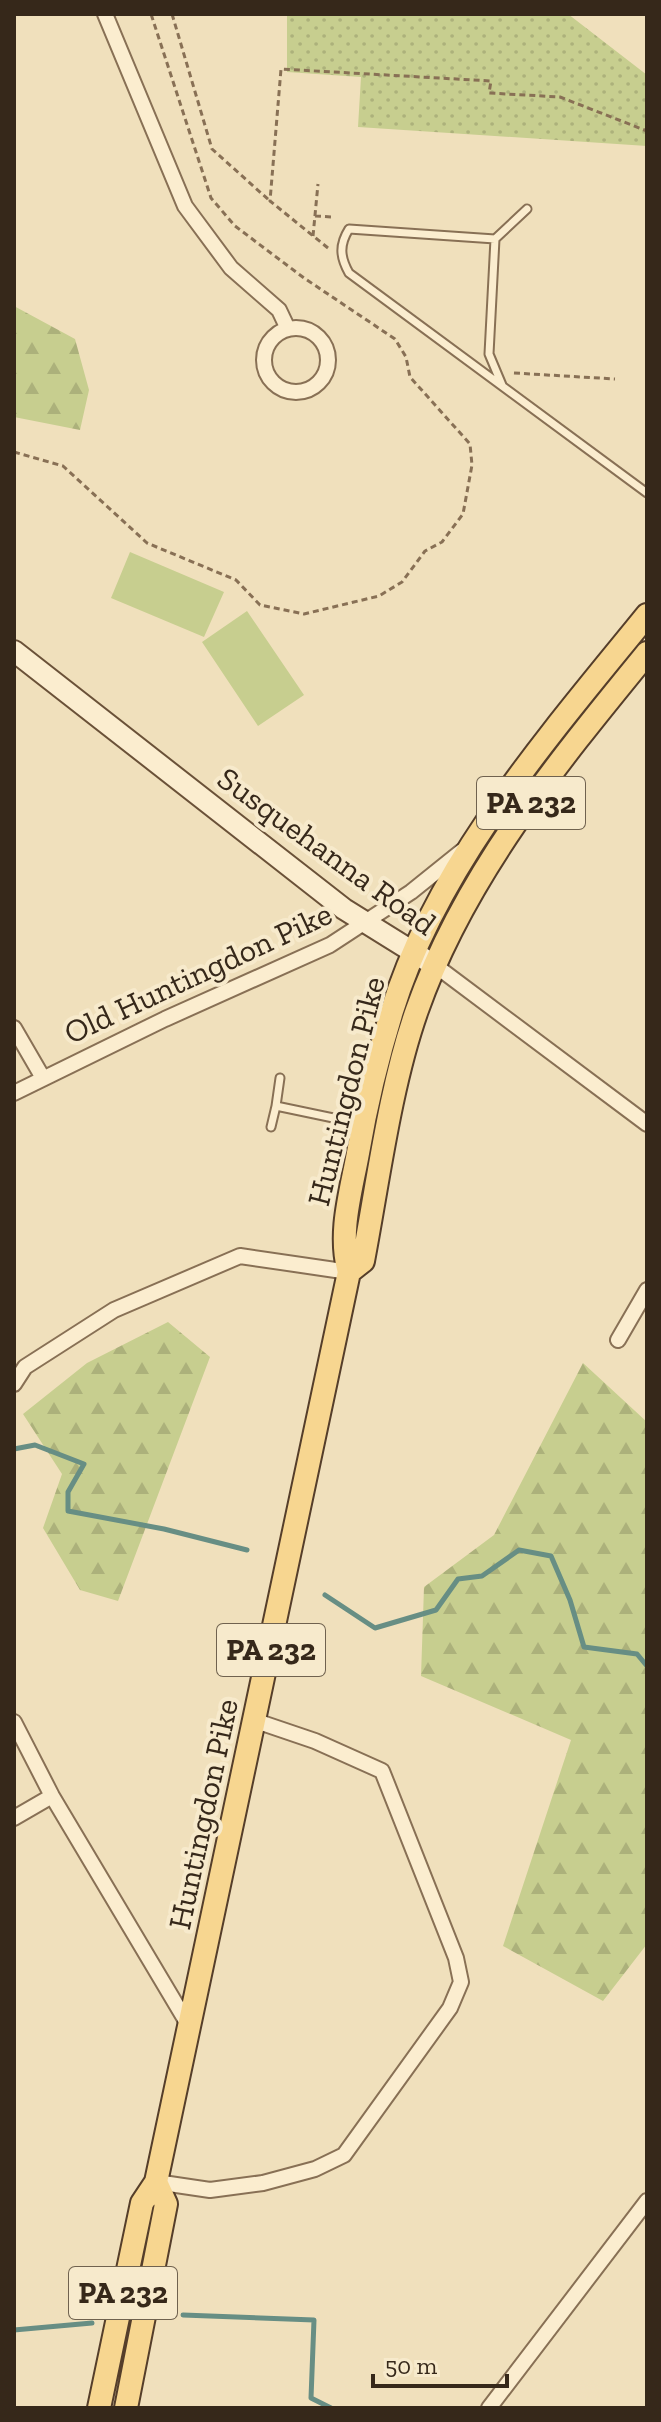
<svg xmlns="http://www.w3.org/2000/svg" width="661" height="2422" font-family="'Zilla Slab',serif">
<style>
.forest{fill:url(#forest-firs)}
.park{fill:url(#park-dots)}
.pitch{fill:#c7ce8f}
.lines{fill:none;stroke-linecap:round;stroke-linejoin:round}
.stream{stroke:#678e84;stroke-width:5}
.lane-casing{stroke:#887055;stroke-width:11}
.street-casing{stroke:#887055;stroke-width:18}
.secondary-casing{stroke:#6a5138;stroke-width:24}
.primary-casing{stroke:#553e2a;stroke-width:26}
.path{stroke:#887055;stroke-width:3;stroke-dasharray:6 4;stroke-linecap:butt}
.lane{stroke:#fbedcf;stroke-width:7}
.street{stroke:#fbedcf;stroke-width:14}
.secondary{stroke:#fbedcf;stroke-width:20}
.primary{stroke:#f7d690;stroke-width:22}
.labels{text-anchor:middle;stroke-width:8;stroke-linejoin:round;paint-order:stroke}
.shield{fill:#f7eacc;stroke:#70624f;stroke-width:2}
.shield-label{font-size:30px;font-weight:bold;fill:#36281a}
.street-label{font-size:32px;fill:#36281a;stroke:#f7eacc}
</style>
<defs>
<pattern id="forest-firs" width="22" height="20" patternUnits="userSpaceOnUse" patternTransform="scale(2)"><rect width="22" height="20" fill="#c7ce8f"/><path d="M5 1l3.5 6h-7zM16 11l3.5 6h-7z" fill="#acb17b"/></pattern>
<pattern id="park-dots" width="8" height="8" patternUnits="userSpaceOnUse" patternTransform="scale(2)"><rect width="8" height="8" fill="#c7ce8f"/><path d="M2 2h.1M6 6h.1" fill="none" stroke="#acb17b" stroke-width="1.8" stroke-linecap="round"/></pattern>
</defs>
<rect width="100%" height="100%" fill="#f0e0bc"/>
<path class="forest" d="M14 306 75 339 89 390 80 430 14 417Z
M168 1322 210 1357 118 1601 80 1590 43 1528 62 1474 23 1414 87 1363Z
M583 1363 647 1422V1944L603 2001 503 1946 571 1740 421 1676 424 1587 494 1535Z"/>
<path class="park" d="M287 14H568L647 75V146L358 127 361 77 287 72Z"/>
<path class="pitch" d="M130 552 224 592 204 637 111 598Z
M247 611 304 695 258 726 202 642Z"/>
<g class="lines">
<path class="stream" d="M14 1449 35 1445 84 1464 68 1492V1511L164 1529 247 1550
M325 1595 375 1628 436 1610 458 1579 482 1576 519 1550 551 1556 570 1600 584 1647 637 1654 647 1666
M183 2315 314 2320 311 2398 331 2408
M14 2330 92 2323"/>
<defs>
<path id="lane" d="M495 239 527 209
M502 385 489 354 495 239 349 229C339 245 340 257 349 273L647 493
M276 1106 280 1078
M271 1127 276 1106 362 1124"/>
<path id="street" d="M105 14 185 206 231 268 279 310 288 329
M264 360a32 32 0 1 1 64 0a32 32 0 1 1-64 0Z
M436 966 647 1124
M14 1028 43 1078
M14 1093 165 1019 330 945 411 892 462 851
M618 1340 647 1290
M14 1384 25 1367 114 1310 240 1256 349 1272
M14 1722 52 1796 189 2026
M14 1818 52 1796
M156 2182 210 2190 263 2183 315 2169 344 2155 450 2008 461 1982 456 1958 382 1771 315 1741 256 1721
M489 2408 647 2201"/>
<path id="secondary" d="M14 651 344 909 426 960"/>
<path id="primary" d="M349 1272 363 1261C378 1182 390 1086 417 1010 464 876 558 762 647 653
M99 2408 142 2203 156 2182 349 1272C338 1233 351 1192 358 1153 366 1106 378 1056 392 1011 437 863 552 732 647 615
M126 2408 166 2204 156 2182"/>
</defs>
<use href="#lane" class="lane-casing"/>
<use href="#street" class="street-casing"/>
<use href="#secondary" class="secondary-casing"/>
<use href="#primary" class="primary-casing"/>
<path class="path" d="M172 14 212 149 270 201
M315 216 333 217
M313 236 318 184
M328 248 270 201 281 69 491 81 489 93 560 97 647 131
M514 373 615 379
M14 452 63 466 147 543 236 580 260 605 304 614 379 596 402 582 425 551 442 542 463 514 472 465 470 444 410 377 406 357 395 339 304 278 235 226 211 198 151 14"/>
<use href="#lane" class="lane"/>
<use href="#street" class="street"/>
<use href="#secondary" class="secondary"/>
<use href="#primary" class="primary"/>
</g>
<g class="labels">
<g class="shield">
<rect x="477" y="777" width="108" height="52" rx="6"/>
<rect x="217" y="1624" width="108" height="52" rx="6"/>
<rect x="69" y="2267" width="108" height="52" rx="6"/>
</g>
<g class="shield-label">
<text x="531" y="813">PA 232</text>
<text x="271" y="1660">PA 232</text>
<text x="123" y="2303">PA 232</text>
</g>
<g class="street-label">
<text transform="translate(327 851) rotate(36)" y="11">Susquehanna Road</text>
<text transform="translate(198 973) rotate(-25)" y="11">Old Huntingdon Pike</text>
<text transform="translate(346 1091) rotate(-76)" y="11">Huntingdon Pike</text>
<text transform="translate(203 1814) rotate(-78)" y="11">Huntingdon Pike</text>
</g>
</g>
<rect width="661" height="2422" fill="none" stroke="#36281a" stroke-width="32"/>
<path d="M373 2374v12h134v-12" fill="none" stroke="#36281a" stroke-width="4"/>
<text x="385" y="2374" font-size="24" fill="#36281a" stroke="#f7eacc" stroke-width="6" paint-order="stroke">50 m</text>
</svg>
